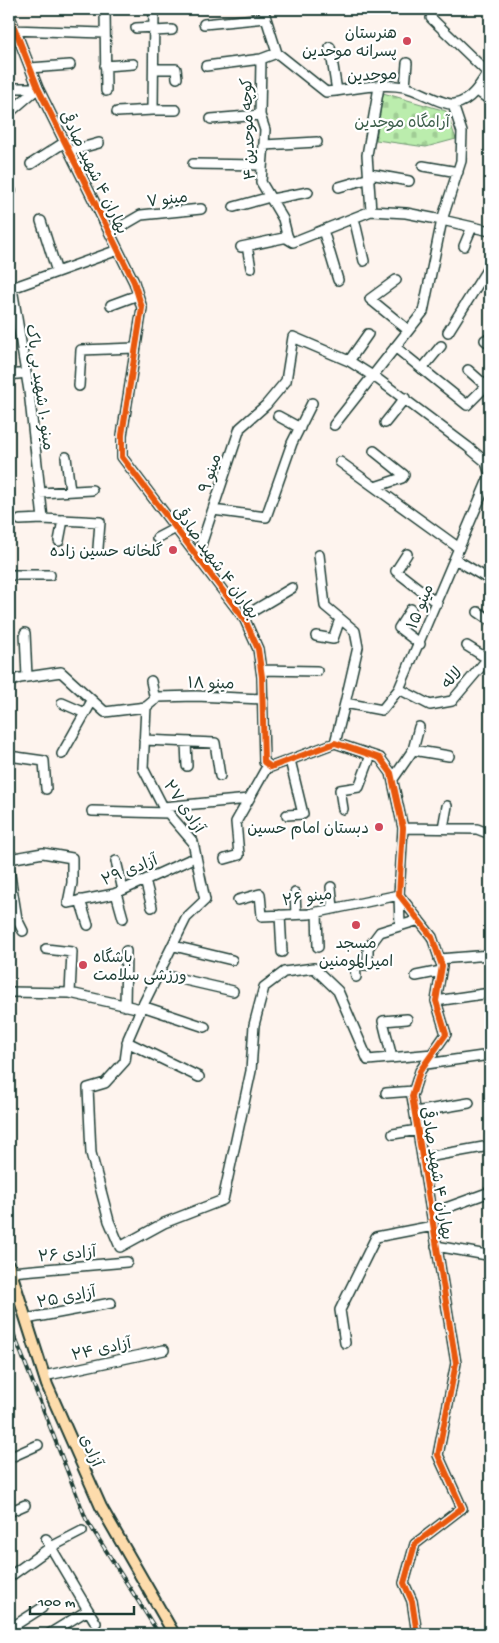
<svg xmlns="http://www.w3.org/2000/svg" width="499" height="1643" font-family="'Gochi Hand','Playpen Sans Arabic',sans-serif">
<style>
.cemetery{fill:url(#cemetery-stones);stroke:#6d9570}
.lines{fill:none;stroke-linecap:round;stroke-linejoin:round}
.minor-casing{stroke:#1f3d34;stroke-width:12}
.major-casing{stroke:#1f3d34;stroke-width:14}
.minor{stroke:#fff;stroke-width:9}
.major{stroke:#fddcac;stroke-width:10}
.rail-casing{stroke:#1f3d34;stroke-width:4}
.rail{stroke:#fff;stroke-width:2;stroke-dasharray:5.5;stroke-linecap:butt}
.cycleway-casing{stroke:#fff;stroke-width:9}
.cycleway{stroke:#e8590c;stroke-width:6}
.poi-dot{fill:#d1495b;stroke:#fff;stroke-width:2}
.labels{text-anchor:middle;stroke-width:4.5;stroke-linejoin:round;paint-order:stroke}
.poi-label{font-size:16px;fill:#1f3d34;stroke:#fff;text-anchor:end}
.street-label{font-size:16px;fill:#1f3d34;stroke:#fff}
.park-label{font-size:16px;fill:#3e604c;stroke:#fff}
</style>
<defs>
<pattern id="cemetery-stones" width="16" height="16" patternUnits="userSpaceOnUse" patternTransform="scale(1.25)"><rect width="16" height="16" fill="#bbedad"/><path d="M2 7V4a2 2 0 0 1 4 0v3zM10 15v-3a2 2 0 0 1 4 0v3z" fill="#a0cc95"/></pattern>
</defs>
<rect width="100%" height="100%" fill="#fef4ee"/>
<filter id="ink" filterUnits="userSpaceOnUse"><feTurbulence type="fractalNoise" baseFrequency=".02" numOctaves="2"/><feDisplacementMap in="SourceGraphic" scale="10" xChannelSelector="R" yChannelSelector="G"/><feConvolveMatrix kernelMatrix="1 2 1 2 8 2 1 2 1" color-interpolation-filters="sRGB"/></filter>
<g filter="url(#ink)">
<path class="cemetery" d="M383 93 446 111 456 139 426 147 376 140Z"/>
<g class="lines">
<defs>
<path id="minor" d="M105 9 106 91
M263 9 277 53 326 92C351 90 380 82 404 87 418 89 443 106 455 104 472 101 482 82 490 69
M9 14 38 88 134 282 142 308 122 435V457L245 620 258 649 262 677 264 762 271 767 335 743 380 758 391 773 403 828 399 895 432 937 442 966 436 1001 446 1034 420 1071 412 1096 456 1363 438 1455 462 1508 415 1544 404 1583 412 1601 417 1634
M431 18 488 73
M204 24 266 18
M136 28 154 27
M11 30 104 33
M154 31 172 30
M330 47 337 91
M277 53 261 59 260 115 265 130 261 182 283 219 288 239 293 242 371 211 406 213 442 220 461 161 462 132 453 105
M105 66 133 64
M206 66 261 59
M30 68 70 65
M154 69H176L177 78
M405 87 407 63
M9 88H38
M476 90 490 100
M153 110H176
M117 112 153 110 154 9
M9 113 38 88
M211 119 260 115
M264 145 317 142
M70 151 99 143
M31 164 65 142
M193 164 262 165
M423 166 458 172
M370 174 409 181
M339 187 370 178
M9 188 11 191
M272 199 308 192
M234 207 270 197
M371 211 367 155 379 87
M354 218 364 261
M41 221 57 272
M323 230 338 280
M110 233 141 215 201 209
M247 246 251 268
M464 246 472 227
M241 247 288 237
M396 280 370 299 408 330
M111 305 138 295
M448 332 490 265
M485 340 490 344
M395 347 467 405 490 382
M349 361 368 334
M422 369 441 346
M468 370 486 386
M9 375 26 373
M79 386 81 350 135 348
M278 416 300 428
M385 423 405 398
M334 425 423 312 442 220 490 231
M374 451 404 475 402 478 375 487
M66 457 70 491
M340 462 459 548
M40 493 92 490
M213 510 266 517 292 443 312 403
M20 520 43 519
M157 538 176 528
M59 541 63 520
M98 548 100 522 43 519 29 391 12 288 118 250
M407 554 396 571 437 603
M319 555 325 606 355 631 358 647 345 703
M197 557 240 428 266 405 286 381 293 337 349 361 379 380 468 447 486 462 490 475
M455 559 490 580
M9 575H50
M411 609 399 628 420 644
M478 612 490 620
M243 617 292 588
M25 633 27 677
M316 636 333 639 340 619
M467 646 488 659
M261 670 317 671
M151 681 155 700
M9 682 20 678 61 672 105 712 146 707 158 697 196 696 263 699
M399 689 430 705 452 701 490 656
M62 703 85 713
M144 740 215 743 220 776
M186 742 187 766
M335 743 345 703 382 710 399 689 490 475
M413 750 419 727
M62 754 92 701
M9 756 44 761 46 789
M393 779 413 750 449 756
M163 807 249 799
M343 809 340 790 359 787 371 755
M92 811 168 813
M287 815 303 814 290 760
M403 828 477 829 490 834
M443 828 447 806
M9 859 43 853 72 858V883L68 903 114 894 189 860
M225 859 239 855 236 822 268 765
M116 861 123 890
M9 869 17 919 9 922
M145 880 152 907
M331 887 333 908
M116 893 123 918
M295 893 296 914
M80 900 88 925
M238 900 260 894 262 916 309 914 399 895 400 926
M317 912 318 947
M280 915 282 952
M17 919 23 931
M174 946 232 960
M46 949 72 952 70 993
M439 959 490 955
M159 974 233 991
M416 976 441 971
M356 977 355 966 368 965V948L380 932 419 920
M9 992 70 993 141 1009 186 918 205 900 193 842 163 807 143 768 146 707
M436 1001 490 993
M125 1006 126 951
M142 1006 205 1027
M141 1009 128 1039 125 1061 105 1083 88 1088 91 1153 109 1221 120 1247 164 1223 223 1200 251 1071 254 1025 264 987 284 972 314 968 338 991 368 1060 433 1054
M127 1042 199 1077
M392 1058 383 1021 407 1019
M426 1064 490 1055
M386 1093 414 1091
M415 1112 469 1103
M393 1134 418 1130
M422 1158 489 1146
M432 1213 490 1192
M436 1246 487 1255
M11 1272 127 1262
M26 1319 111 1303
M345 1343 340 1310 376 1237 433 1226
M44 1376 164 1350
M9 1458 38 1445
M9 1512 25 1505
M46 1539 88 1610
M9 1577 51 1547 82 1531
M9 1629 42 1608
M49 1634 88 1610 96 1623"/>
<path id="major" d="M9 1266 47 1385 101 1507 174 1634"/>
</defs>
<use href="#minor" class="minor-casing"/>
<use href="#major" class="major-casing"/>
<use href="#minor" class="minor"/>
<use href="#major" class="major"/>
<defs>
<path id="rail" d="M9 1322 86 1519 159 1634"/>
</defs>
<use href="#rail" class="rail-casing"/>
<use href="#rail" class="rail"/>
<defs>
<path id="cycleway" d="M9 14 38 88 134 282 142 308 122 435V457L245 620 258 649 262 677 264 762 271 767 335 743 380 758 391 773 403 828 399 895 432 937 442 966 436 1001 446 1034 420 1071 412 1096 456 1363 438 1455 462 1508 415 1544 404 1583 412 1601 417 1634"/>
</defs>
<use href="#cycleway" class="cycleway-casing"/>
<use href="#cycleway" class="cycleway"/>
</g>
</g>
<g class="poi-dot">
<circle cx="407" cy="41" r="5"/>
<circle cx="173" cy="550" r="5"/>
<circle cx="379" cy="827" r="5"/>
<circle cx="356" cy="925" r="5"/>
<circle cx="83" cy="965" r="5"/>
</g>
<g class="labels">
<g class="poi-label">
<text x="397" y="38">هنرستان<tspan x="397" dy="18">پسرانه موحدین</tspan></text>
<text x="163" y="556">گلخانه حسین زاده</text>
<text x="369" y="833">دبستان امام حسین</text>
<text x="356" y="948" text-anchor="middle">مسجد<tspan x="356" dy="18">امیرالمومنین</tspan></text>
<text x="93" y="962" text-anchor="start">باشگاه<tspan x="93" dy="18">ورزشی سلامت</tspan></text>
</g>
<g class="street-label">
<text transform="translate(372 74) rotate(-3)" y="6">موحدین</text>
<text transform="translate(247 129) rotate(-92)" y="6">کوچه موحدین ۴</text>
<text transform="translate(95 172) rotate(64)" y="6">بهاران ۴ شهید صادقی</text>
<text transform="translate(167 198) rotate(-7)" y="6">مینو ۷</text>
<text transform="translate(41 387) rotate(82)" y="6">مینو ۱۰ شهید بی باک</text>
<text transform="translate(209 473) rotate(-72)" y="6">مینو ۹</text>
<text transform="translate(217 562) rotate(54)" y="6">بهاران ۴ شهید صادقی</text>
<text transform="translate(419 606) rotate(-68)" y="6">مینو ۱۵</text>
<text transform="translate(451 677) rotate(-47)" y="6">لاله</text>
<text transform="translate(211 682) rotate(1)" y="6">مینو ۱۸</text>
<text transform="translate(185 806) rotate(56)" y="6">آزادی ۲۷</text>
<text transform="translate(129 869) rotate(-22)" y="6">آزادی ۲۹</text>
<text transform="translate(307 896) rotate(-8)" y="6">مینو ۲۶</text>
<text transform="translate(438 1173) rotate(81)" y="6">بهاران ۴ شهید صادقی</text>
<text transform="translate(67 1253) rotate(-5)" y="6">آزادی ۲۶</text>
<text transform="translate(66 1296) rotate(-11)" y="6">آزادی ۲۵</text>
<text transform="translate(101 1348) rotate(-12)" y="6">آزادی ۲۴</text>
<text transform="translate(92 1450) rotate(66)" y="6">آزادی</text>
</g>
<g class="park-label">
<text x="402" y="127">آرامگاه موحدین</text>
</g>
</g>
<rect width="499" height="1643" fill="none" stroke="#fff" stroke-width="30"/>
<rect x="15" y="15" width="469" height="1613" fill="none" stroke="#1f3d34" stroke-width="2" filter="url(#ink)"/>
<path d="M30 1606v8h104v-8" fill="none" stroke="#1f3d34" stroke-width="2.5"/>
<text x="38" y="1606" font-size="15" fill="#1f3d34" stroke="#ffffff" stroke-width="4" paint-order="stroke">100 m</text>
</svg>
